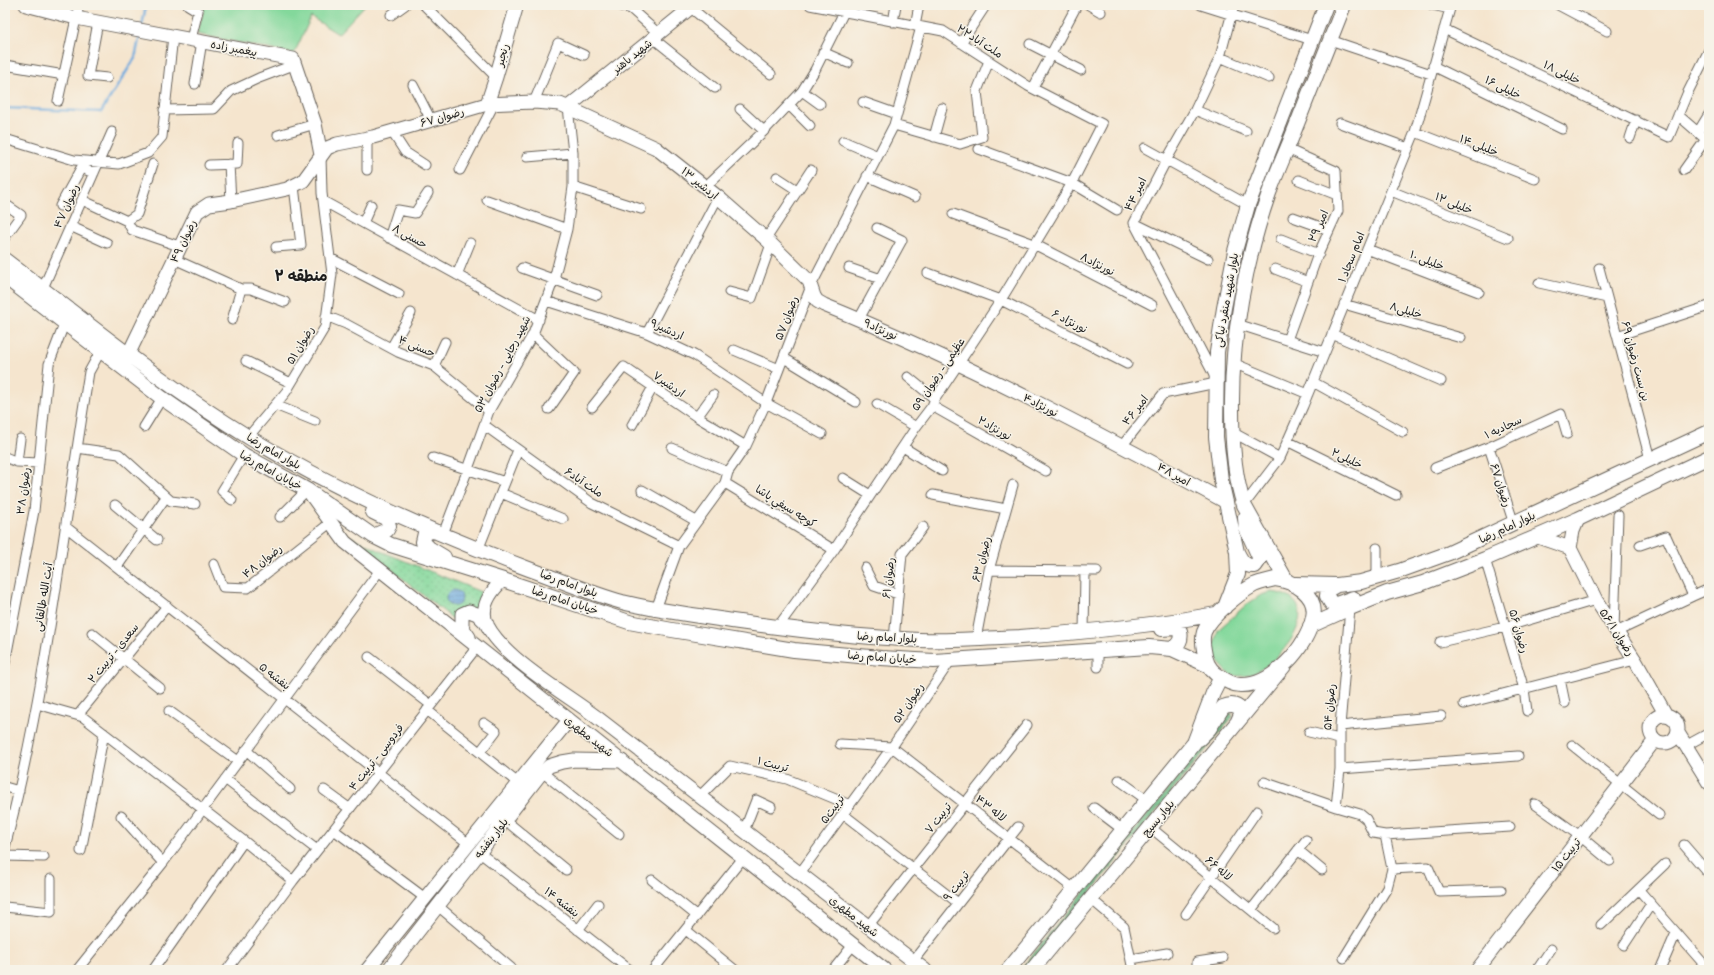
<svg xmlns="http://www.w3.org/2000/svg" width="1714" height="975" font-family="'Patrick Hand','Playpen Sans Arabic',sans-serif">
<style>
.green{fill:#83d89b;stroke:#507a5c}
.forest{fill:url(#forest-firs);stroke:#436a50}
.park{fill:url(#park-dots);stroke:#507a5c}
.water{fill:url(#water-rules);stroke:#44637d}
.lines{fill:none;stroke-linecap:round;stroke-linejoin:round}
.stream{stroke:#6caade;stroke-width:2.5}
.street-casing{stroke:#68625a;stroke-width:11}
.secondary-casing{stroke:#68625a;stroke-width:15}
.primary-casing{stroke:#68625a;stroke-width:16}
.street{stroke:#fff;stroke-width:9}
.secondary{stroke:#fff;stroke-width:13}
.primary{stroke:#fff;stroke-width:14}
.labels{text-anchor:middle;stroke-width:3;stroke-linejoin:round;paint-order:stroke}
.street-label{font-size:11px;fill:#1c1c1c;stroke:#f7f3e8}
.district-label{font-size:15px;font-weight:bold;fill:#1c1c1c;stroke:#f7f3e8}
</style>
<defs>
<pattern id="forest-firs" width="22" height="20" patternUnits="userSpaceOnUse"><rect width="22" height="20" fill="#6ab883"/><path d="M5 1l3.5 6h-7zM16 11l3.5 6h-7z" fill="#56956a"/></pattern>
<pattern id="park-dots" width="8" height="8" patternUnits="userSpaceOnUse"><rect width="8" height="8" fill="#83d89b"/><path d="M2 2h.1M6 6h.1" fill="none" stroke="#71b985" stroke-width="1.8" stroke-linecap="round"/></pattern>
<pattern id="water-rules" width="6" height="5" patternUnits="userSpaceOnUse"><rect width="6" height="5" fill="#6caade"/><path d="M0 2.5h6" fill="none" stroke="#588ab3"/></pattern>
</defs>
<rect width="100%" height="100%" fill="#f7f3e8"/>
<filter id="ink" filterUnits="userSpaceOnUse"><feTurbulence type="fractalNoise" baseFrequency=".025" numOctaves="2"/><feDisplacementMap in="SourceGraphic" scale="8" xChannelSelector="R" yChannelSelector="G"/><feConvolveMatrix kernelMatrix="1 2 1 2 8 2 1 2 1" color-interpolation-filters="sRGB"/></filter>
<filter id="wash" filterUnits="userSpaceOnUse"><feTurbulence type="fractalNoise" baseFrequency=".012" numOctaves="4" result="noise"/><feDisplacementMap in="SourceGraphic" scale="16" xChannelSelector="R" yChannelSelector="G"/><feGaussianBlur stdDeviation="0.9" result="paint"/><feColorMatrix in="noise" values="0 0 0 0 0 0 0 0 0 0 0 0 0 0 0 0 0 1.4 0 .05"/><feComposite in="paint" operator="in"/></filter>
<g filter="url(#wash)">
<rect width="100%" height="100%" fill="#f5e5ce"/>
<path class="green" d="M199 5H365L338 34 311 17 294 54 197 34 204 9Z
M1272 592C1331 600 1282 663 1252 674 1245 677 1237 676 1230 675L1218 662 1215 654 1213 648 1218 630 1246 605 1261 595Z"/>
<path class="forest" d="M1230 711 1233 717 1231 719 1028 970H1020L1206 742 1224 713Z"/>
<path class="park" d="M351 537 383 552 481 592 476 610H460L453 619Z"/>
<path class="water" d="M446 598a8 8 0 1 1 16 0a8 8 0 1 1-16 0Z"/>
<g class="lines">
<path class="stream" d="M142 26 146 5
M5 108 101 112 135 58 140 35"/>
</g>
</g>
<g filter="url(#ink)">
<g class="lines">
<defs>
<path id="street" d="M188 5 198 11 191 39
M424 5 496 77
M617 5 631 9 659 34
M1089 5 1101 12
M1201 5 1312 40
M1432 5 1450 9
M1558 5 1607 31
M691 8 771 74
M391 15 405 5
M98 22 88 76 107 78
M893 22 896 5
M915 26 919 5
M1444 29 1669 137 1687 94 1709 50
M654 39 715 88
M1330 40 1431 74
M961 43 986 5
M1030 44 1081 70
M823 52 848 63
M1220 57 1269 78
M5 65 64 75
M1433 66 1562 129
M195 84 202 41
M413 85 431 120
M1033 88 1077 5
M802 91 820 104
M58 101 79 5
M534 102 558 43 584 55
M863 102 897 114
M789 105 810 126
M740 109 764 131
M164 110 214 109 231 91 259 78 296 64
M1195 110 1246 131
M1678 115 1709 142
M1340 123 1408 148
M894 125 960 144 982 137 977 91 989 61
M392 132 405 152 425 165
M1415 132 1535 179
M1698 132 1709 114
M278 135 315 124
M934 137 942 108
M1630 138 1636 120
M5 139 74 160 119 164 148 153 162 137 173 36
M843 141 878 156
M1145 148 1248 205
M979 149 1072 183 1117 210
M1287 149 1336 171 1338 211 1317 257 1287 340
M527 157 573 153
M229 164 231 201
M209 165 237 164 238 143
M367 170V139
M460 170 494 104
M1684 170 1706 139
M867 176 915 197
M777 177 797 190
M1299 180 1337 195
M573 187 641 209
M705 187 764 131 802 91 815 70 844 12
M1391 191 1508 238
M82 200 127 221 132 230 179 246
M487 200 567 229
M323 201 539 320
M5 204 21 215 5 237
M60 206 81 168 94 173
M953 214 1034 244 1152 305
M1293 217 1329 230
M127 221 137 214 153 164
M363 223 371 205
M1134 223 1167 159 1195 110 1220 57 1234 5
M1134 223 1215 377
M1134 223 1208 259
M70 226 107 243
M389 238 398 210 415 213 428 193
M766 239 811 170
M1281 239 1319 254
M276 247 301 245 294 186
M1367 249 1479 292
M330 258 399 294
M174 259 241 289H251L285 302
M522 268 597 295
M849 268 881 279
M1599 268 1650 459
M1275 269 1308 282
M928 273 1001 300 1127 364
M457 275 470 243
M1539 283 1607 298
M43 288 112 132
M729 292 752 298 771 244
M546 301 647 333 694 355 766 403 822 434
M1344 304 1461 338
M326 316 346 324 398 352 434 366 489 411
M859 319 902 240 877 228
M232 320 241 289
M1237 324 1325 352
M647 333 718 197
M533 334 574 373 549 409
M1332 334 1441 381
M1617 336 1709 306
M391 348 411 313
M734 350 779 369
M784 358 856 402
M246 361 291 383
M1233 363 1308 394
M434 366 445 342
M908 377 935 399
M1313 382 1403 432
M877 404 916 427
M275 405 315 421
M932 406 1046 471
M592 407 624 367 697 417 746 446
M697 417 713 395
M484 425 592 503 679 546
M632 425 653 387
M144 427 162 398
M1232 432 1280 458
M248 437 286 392 325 327 332 274 322 193 321 156
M1287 441 1396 495
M1122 446 1163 394 1216 383
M903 447 942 471
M1489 447 1514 524
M77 448 119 454 171 501 195 504
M672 448 728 472
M5 457 17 462 20 439
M433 458 505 482
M17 462 39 463
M1435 468 1489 447 1561 414 1567 434
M843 478 870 495
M725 483 834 550
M642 490 696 521
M501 493 563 519
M933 495 1006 509
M232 500 222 491 244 455
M115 505 157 540
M1244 505 1280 458 1303 406 1415 132 1451 5
M280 517 307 490
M66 527 469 844
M443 534 468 469 489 411 533 334 554 279 567 229 573 187V153L568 107
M478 550 518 450
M1485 559 1524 689 1527 711
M214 564 223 587 248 588 330 523
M117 567 166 497
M865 568 874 586 898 594
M989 570 1097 571
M1377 577V548
M1693 596 1709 589
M656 609 679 546 725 483 728 472 746 446 766 403 811 286 894 125 921 27
M777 628 834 550 916 427 932 406 935 399 1001 300 1072 183 1102 124 1028 86 943 31 810 5
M1614 628 1618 515
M1616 632 1693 596 1666 536 1640 545
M92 633 160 688
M1084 633 1085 572
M894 639 902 554 923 527
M976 639 989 570 1013 485
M1440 642 1505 627 1596 600
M369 657 431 705
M5 663 34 511 49 364 65 322
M1098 667V651
M1560 679 1565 703
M37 704 83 717 244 841 293 881
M1464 704 1635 660
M427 710 518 783
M169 711 238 761
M78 715 167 606
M1340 726 1441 716
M1309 732 1339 739
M840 744 892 747 1074 889
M1572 745 1659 815
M1687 745 1709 733
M246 750 290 789
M480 752 496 731 484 723
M1340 769 1518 756
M542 772 619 834
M225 779 317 850
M1119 780 1147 800
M1264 782 1336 807 1360 814 1366 819 1373 833 1385 835 1510 827
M5 787 19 791
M324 790 350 809
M700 796 730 766 787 779 850 805
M1535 804 1580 836 1610 861
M1336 807 1340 769V726L1350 608
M1094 808 1123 830
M843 814 958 903
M121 816 163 863
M505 820 566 870
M1150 827 1273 928
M334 830 425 898
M744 831 756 800 771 807
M1385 835 1392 869 1428 867 1439 892 1501 890
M1684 845 1709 874
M5 847C46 691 63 531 89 372L100 352
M1298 850 1322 870
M81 851 104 733
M480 853 630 970
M5 856 44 857
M800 873 892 747 951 660
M652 880 697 916
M1639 890 1709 970
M1091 899 1124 927 1133 970
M438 906 511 968
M5 907 51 912V879
M1251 910 1306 840
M1186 914 1257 811
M1601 925 1665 864
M868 926 1027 725
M578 930 598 904
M686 930 735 970
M1624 945 1651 904
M1344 958 1387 888 1392 869
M1131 959 1167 953
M913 961 1018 827
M77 970 163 863 380 570
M153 970 244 841
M227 970 293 881 477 647
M653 970 743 858
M833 970 853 945
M1197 970V962L1223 958
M1537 970 1551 949
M1660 970 1676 933"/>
<path id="secondary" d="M26 5 76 18 293 59 315 124 321 155
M487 104 496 77 517 5
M568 107 694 5
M128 355 197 212 209 204 231 201 287 189 303 181 327 148 337 144 373 137 487 104 534 102 560 104 656 148 718 197 766 239 809 281 814 296 817 301 824 305C963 361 1095 431 1226 502
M309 492 345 542 885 970
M1578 519 1573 531 1570 548 1596 600 1635 660 1666 715
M1538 537 1570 548
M503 580C491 591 479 608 487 625 505 660 568 695 599 719 708 803 816 886 925 970
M469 637 462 627V614L469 611 477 614 487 624
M1650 729a14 14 0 1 1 28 0a14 14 0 1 1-28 0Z
M1678 733 1709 783
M367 970 569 720
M388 970 539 776 549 766 562 762 574 760 622 761
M1477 970 1655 740"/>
<path id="primary" d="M5 260C85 321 163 385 250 438 338 491 433 533 529 569 560 580 590 593 622 602 658 611 695 615 732 621 789 629 845 636 902 639 941 642 981 639 1020 637 1086 632 1151 626 1216 614
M5 277 162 398 244 455 307 490 373 536 391 545 503 580 629 622 672 630 794 650 881 658 934 661 1149 647 1172 649 1207 665
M438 532 432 531 425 533 423 542 429 548 444 557
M373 536 387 530 389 526 387 519 373 512
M1237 552C1241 560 1244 567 1255 566L1260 559 1246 528 1245 518
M1275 579C1294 581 1318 595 1313 617 1308 646 1272 687 1240 685 1231 685 1224 679 1216 674 1208 668 1205 660 1204 650 1203 645 1202 638 1204 632 1210 617 1239 593 1254 585 1261 582 1268 581 1275 579Z
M1286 580 1244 505C1234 476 1232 441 1232 410 1231 339 1245 261 1269 193 1276 174 1285 154 1293 134 1310 91 1327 48 1344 5
M1295 584 1337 585 1361 582 1399 571 1449 553 1709 432
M1337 585 1328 590 1327 596 1331 603 1336 604 1353 598
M1225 607 1238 574 1237 552 1221 480 1216 437 1217 352 1224 308 1235 251 1248 205 1326 5
M1310 626 1350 608 1387 593 1423 583 1485 559 1578 519 1709 457
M1161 629 1176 628 1180 631C1182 640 1179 644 1172 649
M1199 739 1209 729 1223 707C1230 704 1236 704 1241 710V714L1237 723
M1008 970 1194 743 1213 693 1221 677
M1032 970 1284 666"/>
</defs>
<use href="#street" class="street-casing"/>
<use href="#secondary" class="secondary-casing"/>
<use href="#primary" class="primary-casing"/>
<use href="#street" class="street"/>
<use href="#secondary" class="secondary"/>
<use href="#primary" class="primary"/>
</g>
</g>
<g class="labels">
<g class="street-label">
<text transform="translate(980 41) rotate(33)" y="4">ملت آباد۲۲</text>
<text transform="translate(234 48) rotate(11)" y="4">پیغمبر زاده</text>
<text transform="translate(502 55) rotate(-74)" y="4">رنجبر</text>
<text transform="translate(632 56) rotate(-39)" y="4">شهید باهنر</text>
<text transform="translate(1562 72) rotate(26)" y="4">خلیلی ۱۸</text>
<text transform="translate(1503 87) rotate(26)" y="4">خلیلی ۱۶</text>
<text transform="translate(442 117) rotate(-16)" y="4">رضوان ۶۷</text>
<text transform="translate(1479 145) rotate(21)" y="4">خلیلی ۱۴</text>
<text transform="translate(700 183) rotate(39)" y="4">اردشیر ۱۳</text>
<text transform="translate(1135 194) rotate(-63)" y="4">امیر ۴۴</text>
<text transform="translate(1454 203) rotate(22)" y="4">خلیلی ۱۲</text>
<text transform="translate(66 206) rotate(-66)" y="4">رضوان ۴۷</text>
<text transform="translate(1318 226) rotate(-66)" y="4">امیر ۲۹</text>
<text transform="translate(410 236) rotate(29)" y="4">حسنی ۸</text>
<text transform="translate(183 241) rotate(-64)" y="4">رضوان ۴۹</text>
<text transform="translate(1351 257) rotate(-68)" y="4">امام سجاد ۱</text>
<text transform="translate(1427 260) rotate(21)" y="4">خلیلی ۱۰</text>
<text transform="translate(1098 264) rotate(27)" y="4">نورنژاد۸</text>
<text transform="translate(1226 300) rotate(-80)" y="4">بلوار شهید منفرد نیاکی</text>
<text transform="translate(1406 310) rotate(16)" y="4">خلیلی۸</text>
<text transform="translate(786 318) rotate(-69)" y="4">رضوان ۵۷</text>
<text transform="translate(1070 321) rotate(27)" y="4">نورنژاد ۶</text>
<text transform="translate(667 329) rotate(24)" y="4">اردشیر۹</text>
<text transform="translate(881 329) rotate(24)" y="4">نورنژاد۹</text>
<text transform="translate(300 345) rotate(-59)" y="4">رضوان ۵۱</text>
<text transform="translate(417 346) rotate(23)" y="4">حسنی ۴</text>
<text transform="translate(1636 361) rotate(75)" y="4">بن بست رضوان ۶۹</text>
<text transform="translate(502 364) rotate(-62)" y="4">شهید رجایی - رضوان ۵۳</text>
<text transform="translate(938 374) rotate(-56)" y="4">عظیمی - رضوان ۵۹</text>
<text transform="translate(669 384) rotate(35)" y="4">اردشیر۷</text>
<text transform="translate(1041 405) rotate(27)" y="4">نورنژاد۴</text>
<text transform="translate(1135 410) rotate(-52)" y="4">امیر ۴۶</text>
<text transform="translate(1503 427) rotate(-25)" y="4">سجادیه ۱</text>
<text transform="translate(995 428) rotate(30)" y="4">نورنژاد۲</text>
<text transform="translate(274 451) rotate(30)" y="4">بلوار امام رضا</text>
<text transform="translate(1347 458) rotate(26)" y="4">خلیلی۲</text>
<text transform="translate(271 470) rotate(29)" y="4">خیابان امام رضا</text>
<text transform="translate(1174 474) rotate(29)" y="4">امیر ۴۸</text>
<text transform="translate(584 482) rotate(34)" y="4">ملت آباد۶</text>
<text transform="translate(1501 485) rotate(72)" y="4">رضوان ۶۷</text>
<text transform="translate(23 491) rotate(-83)" y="4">رضوان ۳۸</text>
<text transform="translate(786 506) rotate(32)" y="4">كوچه سيفي پاشا</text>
<text transform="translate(1507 527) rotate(-25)" y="4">بلوار امام رضا</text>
<text transform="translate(981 559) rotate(-76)" y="4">رضوان ۶۳</text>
<text transform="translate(262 561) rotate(-38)" y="4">رضوان ۴۸</text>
<text transform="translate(888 578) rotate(-84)" y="4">رضوان ۶۱</text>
<text transform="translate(569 583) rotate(20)" y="4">بلوار امام رضا</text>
<text transform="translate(43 597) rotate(-81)" y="4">آیت الله طالقانی</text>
<text transform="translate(565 600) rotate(18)" y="4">خیابان امام رضا</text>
<text transform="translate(1519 631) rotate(74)" y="4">رضوان ۵۶</text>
<text transform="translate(1617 632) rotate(57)" y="4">رضوان ۵۶/۱</text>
<text transform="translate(887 637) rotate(3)" y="4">بلوار امام رضا</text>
<text transform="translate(113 653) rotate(-51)" y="4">سعدی - تربیت ۲</text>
<text transform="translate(882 657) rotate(4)" y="4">خیابان امام رضا</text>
<text transform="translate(275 676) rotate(38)" y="4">بنفشه ۵</text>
<text transform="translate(908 703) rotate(-56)" y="4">رضوان ۵۲</text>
<text transform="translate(1329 707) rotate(-85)" y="4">رضوان ۵۴</text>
<text transform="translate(589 736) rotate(38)" y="4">شهید مطهری</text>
<text transform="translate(376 757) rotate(-52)" y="4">فردوسی - تربیت ۴</text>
<text transform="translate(773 764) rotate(14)" y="4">تربیت ۱</text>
<text transform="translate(991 808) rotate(38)" y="4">لاله ۴۳</text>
<text transform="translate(832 809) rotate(-54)" y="4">تربیت۵</text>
<text transform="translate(938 818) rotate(-52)" y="4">تربیت ۷</text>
<text transform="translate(1158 818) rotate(-50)" y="4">بلوار بسیج</text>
<text transform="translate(491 838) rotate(-52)" y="4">بلوار بنفشه</text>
<text transform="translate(1566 855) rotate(-52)" y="4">تربیت ۱۵</text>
<text transform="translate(1219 868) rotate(40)" y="4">لاله ۶۶</text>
<text transform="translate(956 886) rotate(-52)" y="4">تربیت ۹</text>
<text transform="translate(562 902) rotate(38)" y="4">بنفشه ۱۴</text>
<text transform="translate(854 916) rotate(38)" y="4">شهید مطهری</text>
</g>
<g class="district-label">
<text x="301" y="281">منطقه ۲</text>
</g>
</g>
<rect width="1714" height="975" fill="none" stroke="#f7f3e8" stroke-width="20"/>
</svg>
